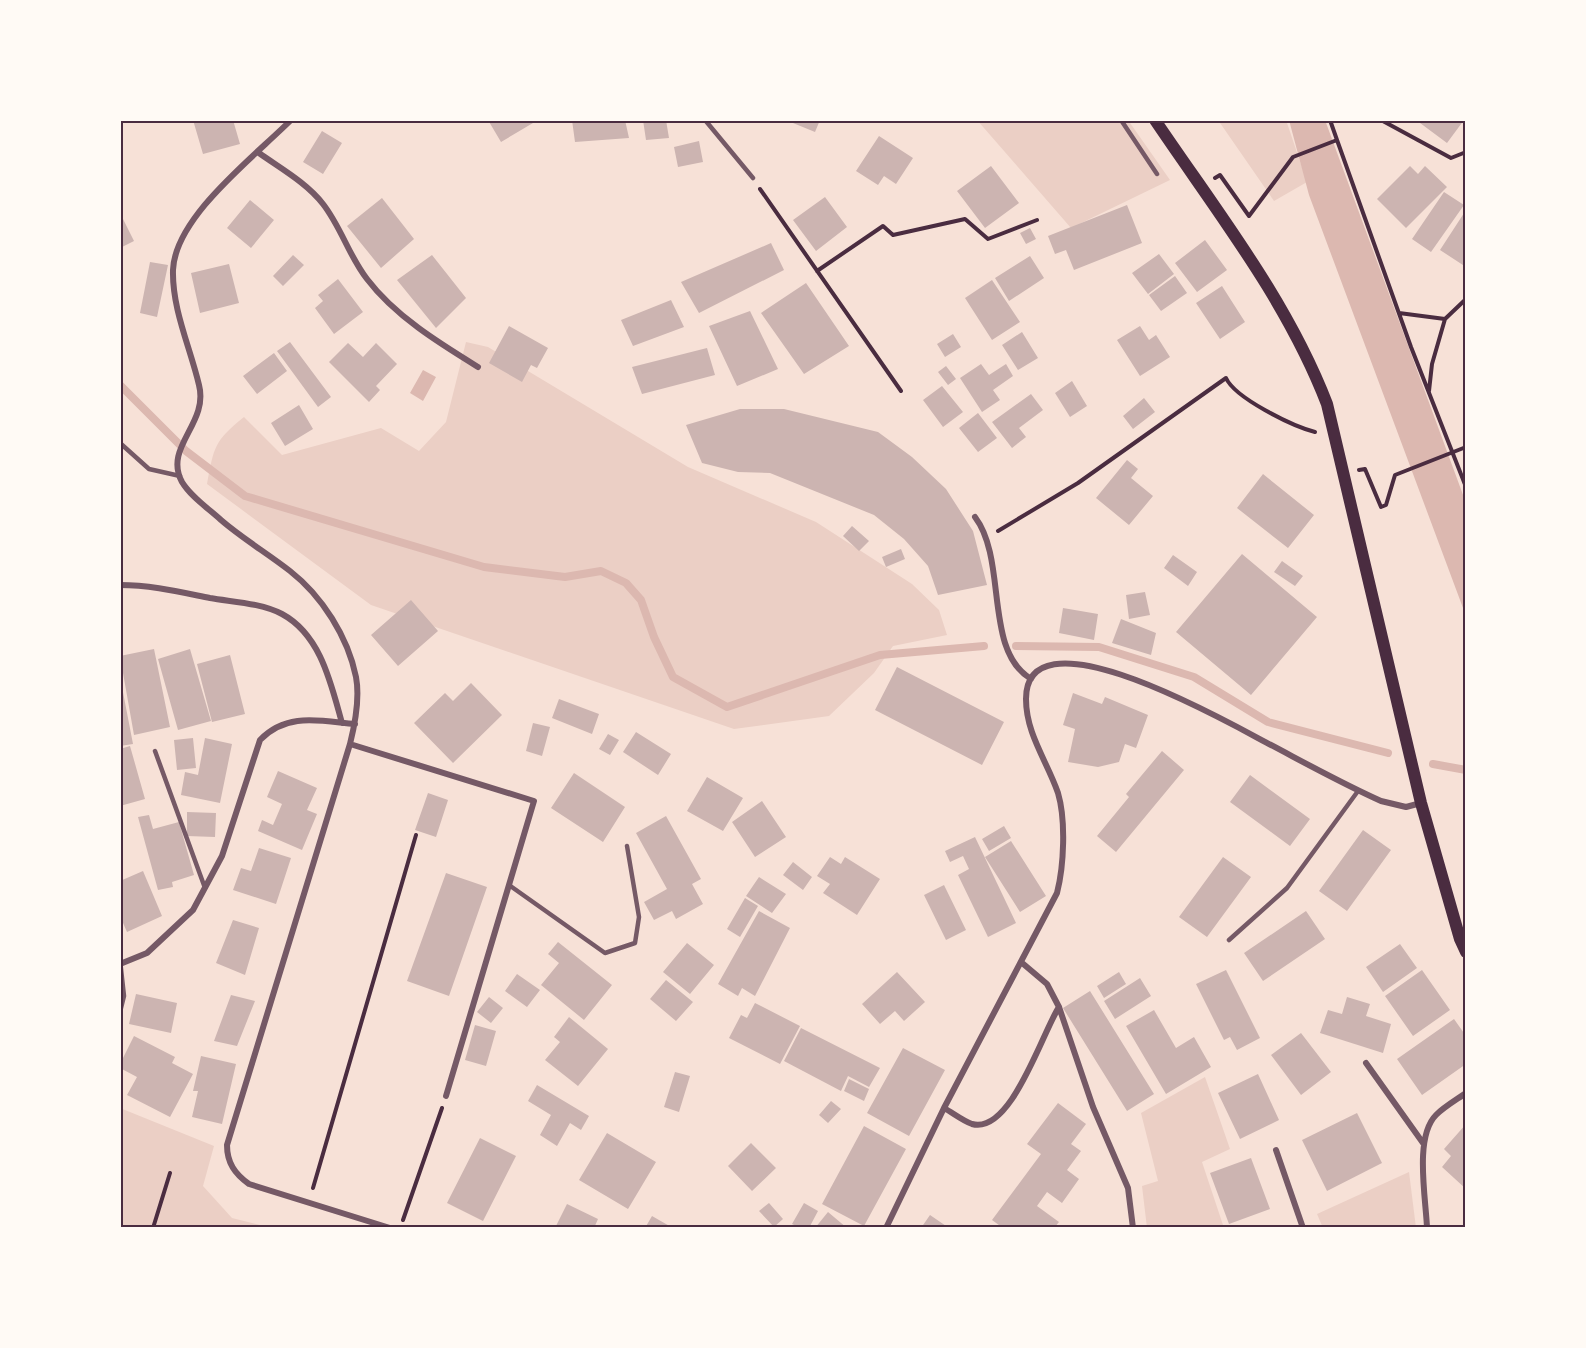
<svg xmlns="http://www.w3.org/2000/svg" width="1586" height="1348" font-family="'Space Grotesk',sans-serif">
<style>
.green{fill:#ebcfc5}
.water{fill:#dcb8b0}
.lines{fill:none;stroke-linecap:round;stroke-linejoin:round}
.stream{stroke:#dcb8b0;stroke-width:8}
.building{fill:#ccb4b1}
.path{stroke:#4a2c40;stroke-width:4}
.service{stroke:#755966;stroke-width:4.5}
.minor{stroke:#755966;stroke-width:6}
.secondary{stroke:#4a2c40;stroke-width:12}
.neatline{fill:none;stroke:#4a2c40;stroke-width:2}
</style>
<rect width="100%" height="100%" fill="#f7e1d7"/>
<path class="green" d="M977 120H1128L1170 180 1071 228Z
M1218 120H1286L1307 182 1274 201Z
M466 342 488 347 688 467 816 522 912 584 939 610 947 635 893 646 874 673 829 716 734 729 371 605 207 484C214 447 214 441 244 417L282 455 381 428 419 451 446 422Z
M1205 1077 1230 1149 1202 1162 1224 1228H1147L1142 1186 1158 1181 1141 1113Z
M120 1108 214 1146 203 1186 232 1218 272 1228H120Z
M1409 1172 1416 1228H1323L1317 1214Z"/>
<path class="water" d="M1289 120H1325L1466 503V616L1309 195Z
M423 370 436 377 423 401 410 393Z"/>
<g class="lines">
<path class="stream" d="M120 385 186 451 245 496 484 567 565 577 601 571 626 583 641 600 654 637 673 677 727 707 880 655 984 646
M1016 646 1099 647 1194 677 1268 722 1388 753
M1433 764 1466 770"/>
</g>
<path class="building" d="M193 120H233L240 144 203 154Z
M488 120H531L533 123 501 142Z
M572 120H625L629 138 575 142Z
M643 120H666L669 138 646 140Z
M795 120H820L815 132 793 123Z
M1416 120H1464L1447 143Z
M322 131 342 143 323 174 303 162Z
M879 136 913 158 896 184 884 176 878 185 856 171Z
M699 141 703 162 678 167 674 147Z
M991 166 1019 203 985 228 957 191Z
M1410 166 1418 174 1425 166 1447 187 1406 228 1377 199Z
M1444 192 1464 205 1431 252 1412 239Z
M825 197 847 227 816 251 793 220Z
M382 198 414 239 381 268 347 226Z
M250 200 274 220 251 248 227 228Z
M1127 205 1142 243 1074 270 1066 250 1055 254 1048 236Z
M1466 210V267L1440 250Z
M120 213 134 241 120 248Z
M1030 228 1036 239 1026 244 1020 233Z
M1205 240 1227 270 1197 292 1175 263Z
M771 243 784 270 699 313 681 282Z
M1159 254 1174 274 1148 294 1132 273Z
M293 255 304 265 283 286 273 276Z
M432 255 466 298 436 328 397 280Z
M1030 256 1044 278 1009 301 995 278Z
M150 262 168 265 157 317 140 313Z
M229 264 239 303 200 313 191 273Z
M1175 276 1187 293 1161 311 1149 295Z
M338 279 363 312 334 334 315 308 323 301 318 295Z
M992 280 1020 322 992 340 965 298Z
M806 283 849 346 804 374 761 313Z
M1222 286 1245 322 1220 339 1196 303Z
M671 300 684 327 633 346 621 320Z
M750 311 778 369 737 386 709 326Z
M509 326 548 348 537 368 531 365 522 382 489 363Z
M1140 326 1149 340 1156 335 1170 357 1140 376 1117 340Z
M1022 332 1038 358 1018 370 1002 345Z
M953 334 961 347 945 357 937 344Z
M290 342 331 397 318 407 277 351Z
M348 343 363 357 376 343 397 364 376 386 380 390 369 402 329 362Z
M707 348 715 375 642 394 632 367Z
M274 353 287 371 257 394 243 376Z
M981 364 989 375 1006 364 1013 376 993 390 1000 400 982 412 960 378Z
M946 366 956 379 948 385 938 372Z
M1072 381 1087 406 1070 417 1055 393Z
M942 386 963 412 943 427 923 400Z
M1031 394 1043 410 1019 428 1026 437 1012 448 992 422Z
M1144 398 1155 412 1133 429 1123 416Z
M299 405 313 429 285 446 271 423Z
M740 409H784L878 432 912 457 946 489 973 531 987 585 938 595 928 566 904 539 874 515 770 473 738 472 702 463 686 425Z
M978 413 997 438 978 452 959 428Z
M1127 460 1138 469 1131 478 1153 496 1129 525 1096 498Z
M1263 474 1314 515 1288 548 1237 508Z
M852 526 869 541 859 551 843 536Z
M901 549 905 559 886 567 882 557Z
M1242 554 1317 617 1251 695 1176 632Z
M1173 555 1197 572 1188 586 1164 568Z
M1282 561 1303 576 1295 586 1274 572Z
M1145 592 1150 615 1129 619 1126 595Z
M411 600 438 631 398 666 371 635Z
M1063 608 1098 614 1094 640 1059 633Z
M1121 619 1156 633 1151 655 1112 643Z
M154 649 170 727 134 735 120 656Z
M190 649 211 721 178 730 158 659Z
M230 655 245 714 212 722 197 664Z
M897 667 1004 722 982 765 875 710Z
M471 683 502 715 453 763 414 723 445 693 453 701Z
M120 687H122L133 744 120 746Z
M1073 693 1102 704 1105 697 1148 715 1136 748 1125 744 1119 762 1098 767 1068 762 1075 729 1063 725Z
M559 699 599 714 592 734 552 718Z
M533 723 550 727 542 756 526 751Z
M636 732 671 754 658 775 623 752Z
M608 734 619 740 610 755 599 749Z
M193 738 196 768 177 770 174 740Z
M205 738 232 744 220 803 181 795 185 772 198 775Z
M130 746 145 799 120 806V749Z
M1162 751 1184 770 1116 852 1097 836 1129 797 1126 794Z
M278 771 317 788 307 810 317 814 302 850 258 831 262 820 273 825 282 804 267 797Z
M574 773 625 807 603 842 551 808Z
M1250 775 1310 819 1290 846 1230 802Z
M707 777 743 798 723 831 687 811Z
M428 793 448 800 436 837 415 830Z
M762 801 786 837 755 857 732 822Z
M187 812 216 813 215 837 187 836Z
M149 815 153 829 179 822 194 875 172 882 173 887 158 890 138 817Z
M666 816 701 879 692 884 703 904 676 919 672 911 654 920 644 902 667 889 636 833Z
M1004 826 1011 838 989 851 982 839Z
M1363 830 1391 850 1347 911 1319 891Z
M975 837 1016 923 988 937 958 875 969 869 963 856 950 862 945 851Z
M1011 841 1046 896 1020 912 985 857Z
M259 848 291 858 276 904 233 890 241 868 251 871Z
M830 857 841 864 845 857 880 879 857 915 823 893 830 884 817 876Z
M1223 857 1251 877 1207 937 1179 917Z
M793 862 812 877 803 890 783 875Z
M143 871 162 916 127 932 120 916V881Z
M446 873 487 887 449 996 407 981Z
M759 877 786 894 772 913 746 896Z
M944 885 966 930 946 940 924 895Z
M745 898 758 906 740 937 727 929Z
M759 911 790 928 755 996 742 988 738 996 718 984Z
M1306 911 1325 939 1263 981 1244 953Z
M233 920 259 928 245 975 216 963Z
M558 942 612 985 584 1020 541 985 559 963 548 954Z
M687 943 714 965 690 994 663 972Z
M1400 944 1417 968 1383 992 1366 967Z
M1226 970 1260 1038 1237 1050 1230 1037 1224 1040 1196 984Z
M1422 970 1450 1010 1413 1036 1385 996Z
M897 972 925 1002 904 1021 895 1011 880 1024 862 1004Z
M1119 972 1126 984 1104 998 1097 986Z
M517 974 540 990 527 1007 505 991Z
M1140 978 1151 996 1115 1019 1104 1001Z
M666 980 693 1002 676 1021 650 999Z
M1090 991 1154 1094 1127 1111 1063 1008Z
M136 994 177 1003 171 1033 129 1024Z
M231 995 255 1001 237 1046 214 1041Z
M489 997 503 1008 491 1023 477 1012Z
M1347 997 1370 1004 1366 1016 1391 1024 1383 1053 1320 1033 1328 1010 1342 1014Z
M755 1003 800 1026 780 1064 729 1038 741 1015 747 1018Z
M1154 1010 1176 1048 1194 1037 1211 1067 1166 1094 1126 1026Z
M569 1017 608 1049 578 1086 545 1060 560 1042 554 1037Z
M1454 1019 1466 1036V1064L1422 1095 1397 1059Z
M475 1025 496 1031 486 1066 465 1060Z
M801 1028 880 1068 869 1087 848 1076 841 1091 784 1061Z
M1301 1033 1331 1072 1301 1095 1271 1055Z
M134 1036 175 1057 172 1063 193 1074 170 1117 127 1095 137 1077 120 1068V1064Z
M903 1048 945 1070 909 1136 867 1113Z
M201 1056 236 1064 222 1124 192 1117 198 1091H193Z
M675 1072 690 1076 679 1112 664 1107Z
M1258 1074 1279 1120 1240 1139 1218 1093Z
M849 1079 869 1089 864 1101 844 1091Z
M537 1085 589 1116 581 1130 570 1123 557 1146 540 1135 551 1115 528 1101Z
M831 1101 841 1109 828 1123 819 1115Z
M1058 1103 1086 1124 1071 1144 1081 1151 1067 1170 1079 1179 1062 1203 1047 1192 1037 1206 1059 1222 1054 1228H1003L992 1220 1041 1154 1027 1144Z
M1357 1113 1382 1163 1327 1191 1302 1140Z
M1466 1124V1189L1442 1167 1451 1156 1444 1149Z
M864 1126 906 1149 864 1226 822 1204Z
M607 1133 656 1162 628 1209 579 1180Z
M480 1138 516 1156 483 1221 447 1203Z
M751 1143 776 1168 752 1191 728 1166Z
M1251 1158 1270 1209 1229 1224 1210 1173Z
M769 1203 783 1219 774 1227 759 1211Z
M804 1203 818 1211 809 1228H800L792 1224Z
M567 1204 598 1219 594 1228H555Z
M828 1212 847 1228H815Z
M930 1215 949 1228H921Z
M652 1216 673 1228H645Z"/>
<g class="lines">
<path class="path" d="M1381 120 1451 158 1466 152
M1337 140 1411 347 1466 487
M1215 178 1220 175 1249 216 1293 157 1337 140 1330 120
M760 189 901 391
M817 271 883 226 893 235 965 219 988 239 1037 220
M1399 313 1445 319 1466 299
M1429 391 1432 364 1445 319
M1359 470 1365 469 1381 507 1386 505 1395 475 1466 447
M998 531 1078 483 1226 378C1235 398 1292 426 1315 432
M313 1188 416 835
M403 1220 442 1108
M153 1228 170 1173"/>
<path class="service" d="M705 120 753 178
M1121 120 1157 174
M120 443 149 469 180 476
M155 751 205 888
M509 885 605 953 635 943 639 917 627 846
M1229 940 1287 888 1358 791
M120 960 124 996 120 1012"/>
<path class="minor" d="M291 120C254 157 175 217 173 270 172 309 190 347 199 385 209 424 163 447 182 482 191 497 208 508 221 520 243 539 267 553 290 571 322 596 348 637 356 677 360 698 355 724 350 744L227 1145C227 1163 235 1174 249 1184L390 1228
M259 153C280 168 307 183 323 204 341 227 349 256 367 279 395 316 439 343 478 367
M975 517C1008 561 983 650 1031 679
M120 585C151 585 180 592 210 598 233 602 261 603 282 614 321 635 331 684 342 723
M350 744 534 801 446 1096
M1021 962 1047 984 1059 1007 1093 1107 1128 1188 1133 1228
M120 964 147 953 193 910 222 856 260 740C287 712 320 721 355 724
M1366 1063 1423 1143
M944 1108C953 1113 963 1121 972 1124 1011 1135 1042 1033 1059 1007
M1276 1150 1303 1228
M886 1228 944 1108 1057 893C1064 866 1066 820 1058 793 1047 761 1026 734 1026 699 1026 604 1238 728 1271 745 1307 764 1343 784 1381 801L1406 807 1421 803
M1427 1228C1426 1199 1414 1137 1436 1115 1444 1107 1456 1100 1466 1093"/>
<path class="secondary" d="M1155 120C1217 212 1287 300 1327 404L1421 803 1460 939 1466 952"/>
</g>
<rect width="1586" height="1348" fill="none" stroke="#fffaf5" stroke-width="243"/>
<rect x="122" y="122" width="1342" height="1104" class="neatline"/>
</svg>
